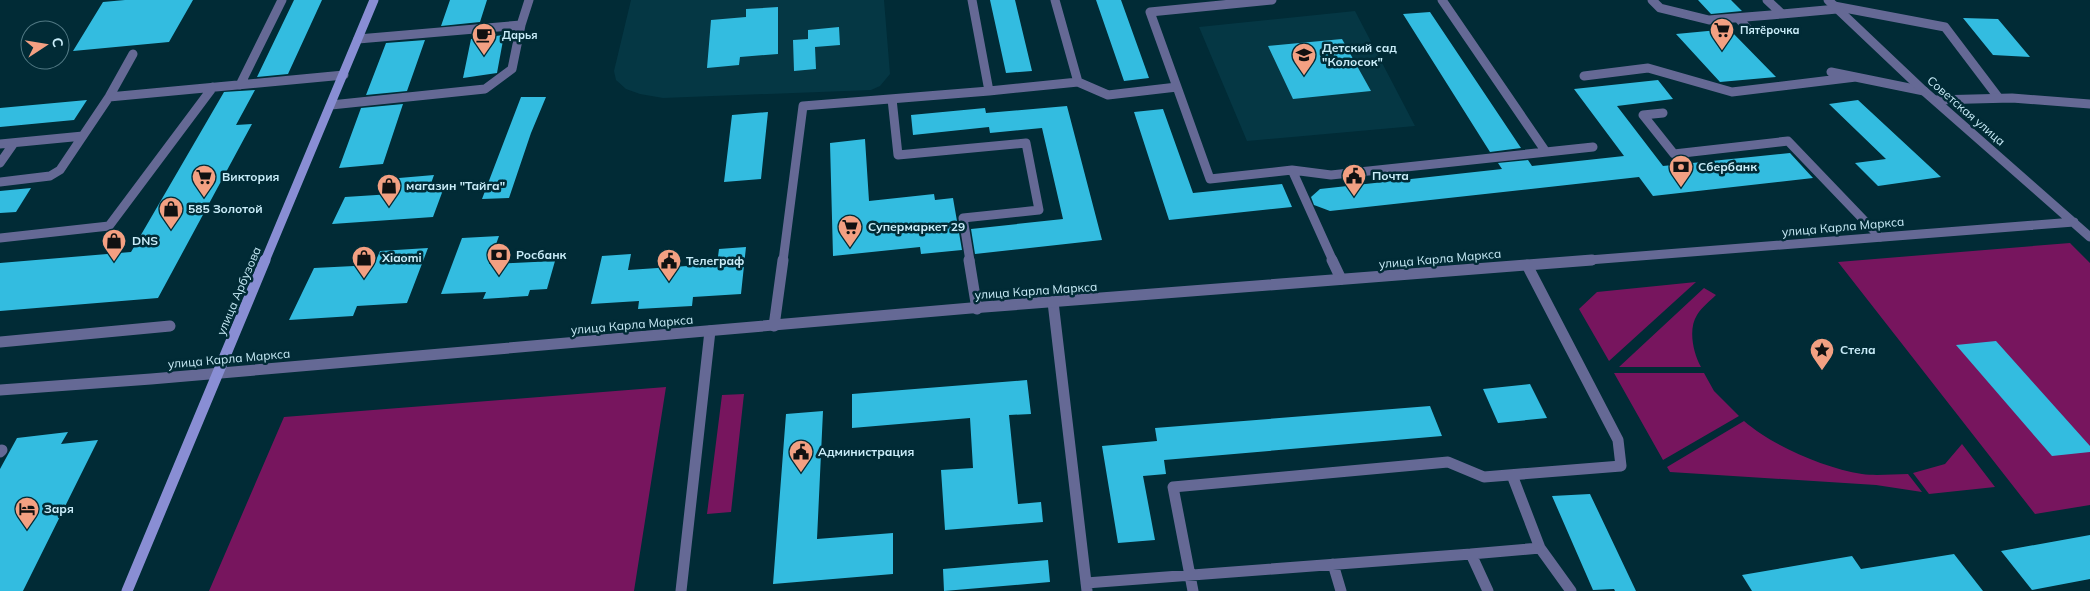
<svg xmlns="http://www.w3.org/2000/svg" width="2090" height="591" font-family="Mulish,sans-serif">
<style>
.built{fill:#053744}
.green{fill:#77155e}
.building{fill:#33bce0}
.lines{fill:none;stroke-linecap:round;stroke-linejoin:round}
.lane-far1{stroke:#656995;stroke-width:9}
.lane{stroke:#656995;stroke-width:11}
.street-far1{stroke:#656995;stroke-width:9}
.street{stroke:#656995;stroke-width:11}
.secondary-far1{stroke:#898ed4;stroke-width:9}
.secondary{stroke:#898ed4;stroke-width:11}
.labels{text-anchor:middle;stroke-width:5;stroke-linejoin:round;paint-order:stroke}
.far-poi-label{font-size:11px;font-weight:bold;fill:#caedf9;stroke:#012b36;text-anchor:start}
.poi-label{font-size:12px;font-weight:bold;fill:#caedf9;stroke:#012b36;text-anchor:start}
.street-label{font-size:12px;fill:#caedf9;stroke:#012b36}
</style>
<rect width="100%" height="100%" fill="#012b36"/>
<path class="built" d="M631 0H884L890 74 880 86 871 90 663 98 640 94 626 89 616 80 614 71Z
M1355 11 1415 126 1247 141 1199 27Z"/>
<path class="green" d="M2070 243 2090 263V505L2035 514 1838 262Z
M1696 282 1609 361 1579 309 1597 292Z
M1704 288 1716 295C1710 301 1702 307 1697 315 1688 329 1693 353 1701 367H1619Z
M1614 373H1704L1714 391 1739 416 1663 460Z
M666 387 634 591H209L284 417Z
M744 394 731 512 707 514 722 395Z
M1744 421C1773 446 1824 468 1862 474 1876 476 1893 474 1908 474L1922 492 1876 485 1670 472 1667 467Z
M1962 444 1995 487 1929 494 1913 473 1945 464Z"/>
<path class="building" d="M125 0H193L169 42 73 51 103 2Z
M294 0H322L288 74 257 77Z
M450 0H487L480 22 441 26Z
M990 0H1015L1032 71 1006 73Z
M1096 0H1121L1149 78 1124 81Z
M1698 0H1731L1742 11 1711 14Z
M778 7V54L740 57 739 65 707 68 711 20 746 17V9Z
M1430 12 1521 148 1490 152 1403 14Z
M1963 18 1998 19 2030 57 1993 55Z
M839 27 840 45 815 47 816 69 794 71 793 40 808 39V30Z
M1729 29 1776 77 1720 82 1676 34Z
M504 35 497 73 463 78 471 39Z
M1342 39 1371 91 1293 99 1268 46Z
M425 40 407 91 366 95 386 43Z
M1658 80 1673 99 1617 106 1663 166 1790 153 1813 178 1653 196 1639 177 1330 211 1314 205 1311 197 1320 189 1502 169 1498 163 1528 160 1532 166 1624 156 1574 89Z
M255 90 236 125 252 124 158 298 0 311V263L131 252 224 92Z
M521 97H546L531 133 509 198 482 199Z
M87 100 74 120 0 127V108Z
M1858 100 1941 177 1878 186 1855 163 1886 159 1829 104Z
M403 104 383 164 339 168 361 108Z
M1067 106 1102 240 975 254 971 229 1063 219 1042 128 990 133 989 127 913 135 911 115 985 108 986 113Z
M1163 109 1193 193 1282 184 1292 207 1169 220 1134 112Z
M768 112 761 179 724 182 732 115Z
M865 139 869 201 934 194 935 200 953 198 962 250 921 254 920 247 833 256 830 143Z
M434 175 428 192 443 190 433 217 332 224 345 197 392 194 399 178Z
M31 188 16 212 0 213V191Z
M499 236 489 264 555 261 547 289 530 290 528 296 483 299 486 292 441 294 462 238Z
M746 247 741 294 693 297 692 306 638 309 639 301 591 304 602 256 631 254 628 270 717 264 719 249Z
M428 248 407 303 357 306 353 316 289 320 314 268 374 265 380 251Z
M1996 341 2090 446V452L2052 456 1956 345Z
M1027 380 1031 414 1009 415 1018 504 1041 502 1043 522 945 530 941 470 973 468 970 418 852 428V394Z
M1530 384 1547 418 1498 423 1483 389Z
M1430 406 1442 436 1164 460 1166 474 1143 476 1155 540 1118 543 1102 446 1157 441 1155 428Z
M823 411 817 539 893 533V574L773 584 786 414Z
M68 432 61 444 98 440 23 591H0V469L17 438Z
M1590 494 1636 591H1615L1614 589 1593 590 1552 496Z
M2090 535V579L2032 590 2001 551Z
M1954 554 1983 591H1752L1742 575 1852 556 1861 569Z
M1048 560 1050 582 944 591 943 569Z"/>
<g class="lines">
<path class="lane-far1" d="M972 0 989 91 1078 82 1108 95 1177 87 1150 12 1272 0
M1055 0 1078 82
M1442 0 1546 152
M1652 0 1660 8 1709 20 1782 14
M1767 0 1782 14 1837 9
M1834 6 1945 27 1998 97
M1738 18 1749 30
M358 39 521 25 529 0
M1831 72 1924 91
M1584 76 1648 68 1732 92 1856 77
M240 85 282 0
M1177 87 1210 179 1292 170 1333 261
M109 97 344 75
M892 99 898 155 1026 143 1039 210 963 218 970 261
M331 105 485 89 512 69 521 25
M1663 113 1643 115 1674 154 1788 141 1880 237
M0 144 83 136
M0 163 14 143
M1292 170 1331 175 1593 147
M0 182 50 176 60 170 109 97 133 54
M0 238 109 226 213 87
M783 261 803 106 989 91"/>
<path class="lane" d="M969 260 977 309
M1332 260 1341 279
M1053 302 1087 591
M774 326 783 260
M0 342 170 326
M0 452 2 450
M1512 475 1540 548 1571 591
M1471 554 1540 548
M1333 564 1341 591
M1086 583 1471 554 1488 591
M681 591 710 331
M1193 591 1173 487 1448 462 1484 477 1621 466 1618 440 1527 265"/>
<path class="street-far1" d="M1828 0 1924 91 2090 237
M1934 100 2012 98 2090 104
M1576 261 2074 222"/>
<path class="street" d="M0 390 151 379 971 308 1592 260"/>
<path class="secondary-far1" d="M265 261 374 0"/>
<path class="secondary" d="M127 591 265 260"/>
</g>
<defs>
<symbol id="supermarket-pin" viewBox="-11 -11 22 30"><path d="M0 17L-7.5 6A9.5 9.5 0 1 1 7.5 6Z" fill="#f3a082" stroke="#012b36"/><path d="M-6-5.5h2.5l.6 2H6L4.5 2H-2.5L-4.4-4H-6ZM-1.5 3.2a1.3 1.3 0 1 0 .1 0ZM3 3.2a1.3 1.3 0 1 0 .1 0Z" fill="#111"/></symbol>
<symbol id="cafe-pin" viewBox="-11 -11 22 30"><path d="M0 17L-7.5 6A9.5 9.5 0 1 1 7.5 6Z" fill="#f3a082" stroke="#012b36"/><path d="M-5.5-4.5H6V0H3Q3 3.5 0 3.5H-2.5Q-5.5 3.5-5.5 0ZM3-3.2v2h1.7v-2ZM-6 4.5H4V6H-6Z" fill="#111"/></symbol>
<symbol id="school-pin" viewBox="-11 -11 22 30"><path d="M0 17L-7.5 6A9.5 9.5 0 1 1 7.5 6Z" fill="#f3a082" stroke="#012b36"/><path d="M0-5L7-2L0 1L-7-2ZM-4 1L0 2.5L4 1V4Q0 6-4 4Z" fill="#111"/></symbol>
<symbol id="bank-pin" viewBox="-11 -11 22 30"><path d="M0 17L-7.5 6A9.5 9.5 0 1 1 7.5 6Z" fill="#f3a082" stroke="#012b36"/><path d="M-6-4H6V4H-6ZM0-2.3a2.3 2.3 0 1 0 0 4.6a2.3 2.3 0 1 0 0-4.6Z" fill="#111"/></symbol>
<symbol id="civic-pin" viewBox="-11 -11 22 30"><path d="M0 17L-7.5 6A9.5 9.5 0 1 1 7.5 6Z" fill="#f3a082" stroke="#012b36"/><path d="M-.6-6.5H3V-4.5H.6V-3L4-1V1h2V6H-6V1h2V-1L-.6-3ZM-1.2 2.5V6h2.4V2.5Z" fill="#111"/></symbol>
<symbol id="shop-pin" viewBox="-11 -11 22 30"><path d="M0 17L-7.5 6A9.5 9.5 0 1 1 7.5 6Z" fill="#f3a082" stroke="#012b36"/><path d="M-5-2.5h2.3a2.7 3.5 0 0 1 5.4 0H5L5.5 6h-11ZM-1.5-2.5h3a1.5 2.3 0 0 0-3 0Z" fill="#111"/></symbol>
<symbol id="sight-pin" viewBox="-11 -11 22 30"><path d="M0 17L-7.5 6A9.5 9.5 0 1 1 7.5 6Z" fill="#f3a082" stroke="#012b36"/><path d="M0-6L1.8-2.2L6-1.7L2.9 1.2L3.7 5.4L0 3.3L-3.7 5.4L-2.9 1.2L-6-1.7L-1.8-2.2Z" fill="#111"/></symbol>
<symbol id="hotel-pin" viewBox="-11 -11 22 30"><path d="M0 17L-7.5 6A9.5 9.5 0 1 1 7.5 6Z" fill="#f3a082" stroke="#012b36"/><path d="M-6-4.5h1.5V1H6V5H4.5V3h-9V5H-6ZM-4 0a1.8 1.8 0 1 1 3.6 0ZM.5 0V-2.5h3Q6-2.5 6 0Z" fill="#111"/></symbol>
</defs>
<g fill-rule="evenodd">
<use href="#supermarket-pin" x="1708" y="16" width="28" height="38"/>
<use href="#cafe-pin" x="470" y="21" width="28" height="38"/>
<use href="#school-pin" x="1290" y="41" width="28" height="38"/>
<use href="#bank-pin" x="1667" y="153" width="28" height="38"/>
<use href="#civic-pin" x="1340" y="162" width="28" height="38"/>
<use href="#supermarket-pin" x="190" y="163" width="28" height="38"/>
<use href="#shop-pin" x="375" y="172" width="28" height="38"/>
<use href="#shop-pin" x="157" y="195" width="28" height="38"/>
<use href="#supermarket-pin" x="836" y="213" width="28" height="38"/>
<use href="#shop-pin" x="100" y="227" width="28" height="38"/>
<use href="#bank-pin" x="485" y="241" width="28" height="38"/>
<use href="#shop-pin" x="350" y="244" width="28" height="38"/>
<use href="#civic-pin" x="655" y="247" width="28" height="38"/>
<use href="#sight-pin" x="1808" y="336" width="28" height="38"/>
<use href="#civic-pin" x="787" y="438" width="28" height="38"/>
<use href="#hotel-pin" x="13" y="495" width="28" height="38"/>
</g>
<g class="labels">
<g class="far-poi-label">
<text x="1740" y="34">Пятёрочка</text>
<text x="502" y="39">Дарья</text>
</g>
<g class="poi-label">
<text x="1322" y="52">Детский сад<tspan x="1322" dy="14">"Колосок"</tspan></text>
<text x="1698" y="171">Сбербанк</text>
<text x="1372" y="180">Почта</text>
<text x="222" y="181">Виктория</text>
<text x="406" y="190">магазин "Тайга"</text>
<text x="188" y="213">585 Золотой</text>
<text x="868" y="231">Супермаркет 29</text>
<text x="132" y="245">DNS</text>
<text x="516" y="259">Росбанк</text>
<text x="382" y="262">Xiaomi</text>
<text x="686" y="265">Телеграф</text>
<text x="1840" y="354">Стела</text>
<text x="818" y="456">Администрация</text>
<text x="44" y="513">Заря</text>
</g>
<g class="street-label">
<text transform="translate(1966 111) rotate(41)" y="4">Советская улица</text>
<text transform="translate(1843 227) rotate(-5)" y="4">улица Карла Маркса</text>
<text transform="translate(1440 259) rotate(-5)" y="4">улица Карла Маркса</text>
<text transform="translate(239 291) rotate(-67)" y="4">улица Арбузова</text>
<text transform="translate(1036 291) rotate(-4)" y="4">улица Карла Маркса</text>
<text transform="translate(632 325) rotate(-5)" y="4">улица Карла Маркса</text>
<text transform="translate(229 359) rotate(-5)" y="4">улица Карла Маркса</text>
</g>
</g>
<g transform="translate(45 45) rotate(78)"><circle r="24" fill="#012b36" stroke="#517984"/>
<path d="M0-4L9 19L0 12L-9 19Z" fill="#f3a082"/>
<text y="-8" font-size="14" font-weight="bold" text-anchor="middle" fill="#caedf9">С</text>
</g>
</svg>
